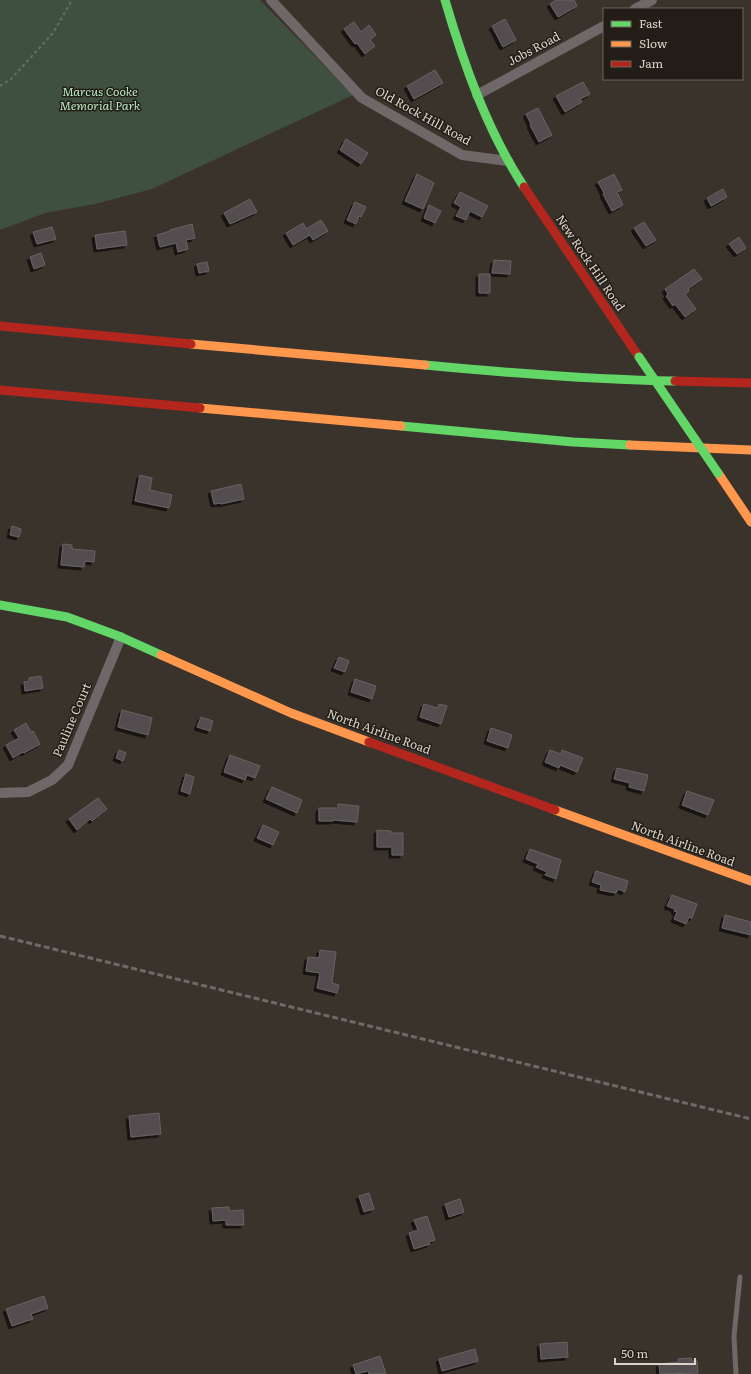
<svg xmlns="http://www.w3.org/2000/svg" width="751" height="1374" font-family="Literata,serif">
<style>
.green{fill:#3f5041}
.building{fill:#524e50;stroke:#666263;filter:url(#shadow)}
.lines{fill:none;stroke-linecap:round;stroke-linejoin:round}
.path{stroke:#6e6a68;stroke-width:2;stroke-dasharray:3 3;stroke-linecap:butt}
.lane{stroke:#6e6968;stroke-width:5}
.street{stroke:#6e6968;stroke-width:10}
.fast{stroke:#63d668;stroke-width:9}
.slow{stroke:#ff974d;stroke-width:9}
.jam{stroke:#b3261e;stroke-width:9}
.rail{stroke:#6e6a67;stroke-width:3;stroke-dasharray:6 3;stroke-linecap:butt}
.fast-bridge{stroke:#63d668;stroke-width:9}
.labels{text-anchor:middle;stroke-width:3;stroke-linejoin:round;paint-order:stroke}
.street-label{font-size:12px;fill:#dad3ca;stroke:#221d16}
.park-label{font-size:12px;font-style:italic;fill:#b6e6c0;stroke:#221d16}
</style>
<defs>
<filter id="shadow"><feDropShadow dx="-3" dy="3" stdDeviation="0" flood-color="#0009"/></filter>
</defs>
<rect width="100%" height="100%" fill="#3a332c"/>
<path class="green" d="M0 0H260L353 95 152 189 95 204 45 213 0 230Z"/>
<path class="building" d="M556 0H574L577 6 558 17 550 4Z
M505 19 516 40 503 47 492 26Z
M354 22 361 32 369 25 376 35 370 40 375 46 365 54 357 43 355 44 344 29Z
M435 70 443 83 414 99 407 86Z
M583 82 590 94 580 99 582 102 565 112 556 96Z
M538 108 552 135 539 142 530 125 531 124 526 114Z
M346 139 368 153 361 164 340 150Z
M417 174 434 183 423 209 405 201Z
M614 174 622 190 617 192 623 205 612 211 603 194 604 193 598 182Z
M723 189 727 197 711 206 707 198Z
M460 192 488 206 482 217 470 211 466 220 456 216 461 207 454 203Z
M250 199 257 212 230 224 224 213Z
M355 202 366 207 361 217 359 216 356 224 347 220Z
M429 205 441 211 435 223 424 218Z
M321 220 328 231 313 240 310 235 293 245 286 233 303 223 306 229Z
M644 222 656 240 646 246 634 228Z
M192 224 195 238 186 240 188 249 178 252 176 243 160 247 157 235 170 231V230Z
M52 227 56 239 37 244 33 232Z
M125 231 127 245 97 249 95 235Z
M739 237 746 248 737 254 729 244Z
M41 253 45 265 34 269 30 257Z
M494 260 511 261 510 274 492 273Z
M207 262 209 271 199 273 197 264Z
M694 269 702 279 688 289 689 291 685 294 696 309 685 317 675 304 673 306 666 296 668 294 665 289Z
M479 274H490V293H479Z
M140 475 152 478 150 490 172 495 169 508 135 501Z
M241 484 244 499 221 504V503L214 504 211 491Z
M12 526 21 529 19 537 10 535Z
M63 544 72 545V549L95 551 94 562 85 561 84 567 61 565Z
M339 657 349 661 345 672 334 668Z
M41 676 43 688 25 691 24 682 29 681V678Z
M355 679 376 686 372 699 351 692Z
M424 704 437 708 439 704 447 706 441 724 420 717Z
M122 710 152 718 148 735 118 727Z
M201 717 213 721 210 731 197 727Z
M26 723 31 732 33 731 40 744 24 753 23 752 13 758 6 745 19 738 14 730Z
M491 728 512 735 508 748 487 741Z
M119 750 126 753 123 761 116 758Z
M550 750 561 754 562 750 583 758 577 772 560 765 559 768 545 762Z
M230 755 260 766 255 778 247 775 245 780 224 772Z
M617 768 648 775 644 791 629 787 630 783 614 779Z
M186 774 194 777 190 794 181 791Z
M272 787 302 800 297 813 266 799Z
M687 791 714 800 708 815 682 805Z
M98 798 107 809 92 821 90 819 77 830 69 819Z
M338 804 359 806 357 822 333 820V821H319V808H338Z
M263 825 279 832 273 845 257 838Z
M377 830 391 831V833H403V855H392V847H377Z
M530 849 561 860 556 879 545 875 547 872 536 867 538 864 526 859Z
M596 871 628 881 625 892 618 889 616 893 600 890 601 885 592 882Z
M672 895 697 904 692 918 689 917 686 924 674 919 677 912 674 911 675 909 667 906Z
M725 915 751 922V935L722 928Z
M320 950 336 952 332 983 339 985 337 993 317 988 320 973 306 971 308 957 319 958Z
M159 1113 161 1134 131 1137 129 1116Z
M369 1193 374 1209 364 1212 359 1196Z
M460 1199 464 1212 449 1217 445 1204Z
M229 1207V1211L243 1210 244 1225H226V1220L213 1221 212 1208Z
M427 1216 435 1240 429 1242 430 1244 414 1249 409 1233 418 1230 414 1220Z
M44 1296 48 1308 31 1314 33 1319 12 1326 6 1309Z
M567 1342 568 1357 541 1359 540 1344Z
M475 1349 478 1361 442 1371 439 1359Z
M380 1356 386 1374H369L368 1371 356 1374 353 1365Z
M691 1358 692 1361H697L698 1373 660 1374 659 1364 679 1362 678 1359Z"/>
<g class="lines">
<path class="path" d="M0 86 11 79 53 33 72 0"/>
<path class="lane" d="M736 1374 734 1336 740 1277"/>
<path class="street" d="M271 0 362 98 462 155 508 161
M635 9 652 0
M477 95 604 26
M0 793 28 792 52 780 68 765 121 637"/>
<path class="fast" d="M445 0C464 65 487 130 524 187
M425 365C509 373 592 380 675 381
M401 426 573 442 630 445
M0 605 67 617 121 637 161 655"/>
<path class="slow" d="M191 344 425 365
M200 408 401 426
M630 445 751 450
M718 473 751 522
M161 655 291 713 369 742
M555 810 751 881"/>
<path class="jam" d="M524 187 639 357
M0 326 191 344
M675 381 751 383
M0 390 200 408
M369 742 555 810"/>
<path class="rail" d="M0 936 751 1119"/>
<path class="fast-bridge" d="M639 357 718 473"/>
</g>
<g class="labels">
<g class="street-label">
<text transform="translate(534 49) rotate(-28)" y="4">Jobs Road</text>
<text transform="translate(423 116) rotate(29)" y="4">Old Rock Hill Road</text>
<text transform="translate(590 263) rotate(56)" y="4">New Rock Hill Road</text>
<text transform="translate(72 720) rotate(-67)" y="4">Pauline Court</text>
<text transform="translate(379 732) rotate(20)" y="4">North Airline Road</text>
<text transform="translate(683 844) rotate(20)" y="4">North Airline Road</text>
</g>
<g class="park-label">
<text x="100" y="96">Marcus Cooke<tspan x="100" dy="14">Memorial Park</tspan></text>
</g>
</g>
<rect x="603" y="8" width="140" height="72" fill="#221d16" stroke="#6c665e"/>
<rect x="611" y="21" width="20" height="6" fill="#63d668" stroke="#6c665e"/>
<text x="639" y="28" font-size="12" fill="#dad3ca">Fast</text>
<rect x="611" y="41" width="20" height="6" fill="#ff974d" stroke="#6c665e"/>
<text x="639" y="48" font-size="12" fill="#dad3ca">Slow</text>
<rect x="611" y="61" width="20" height="6" fill="#b3261e" stroke="#6c665e"/>
<text x="639" y="68" font-size="12" fill="#dad3ca">Jam</text>
<path d="M615 1358v6h80v-6" fill="none" stroke="#dad3ca" stroke-width="2"/>
<text x="621" y="1358" font-size="12" fill="#dad3ca" stroke="#221d16" stroke-width="3" paint-order="stroke">50 m</text>
</svg>
